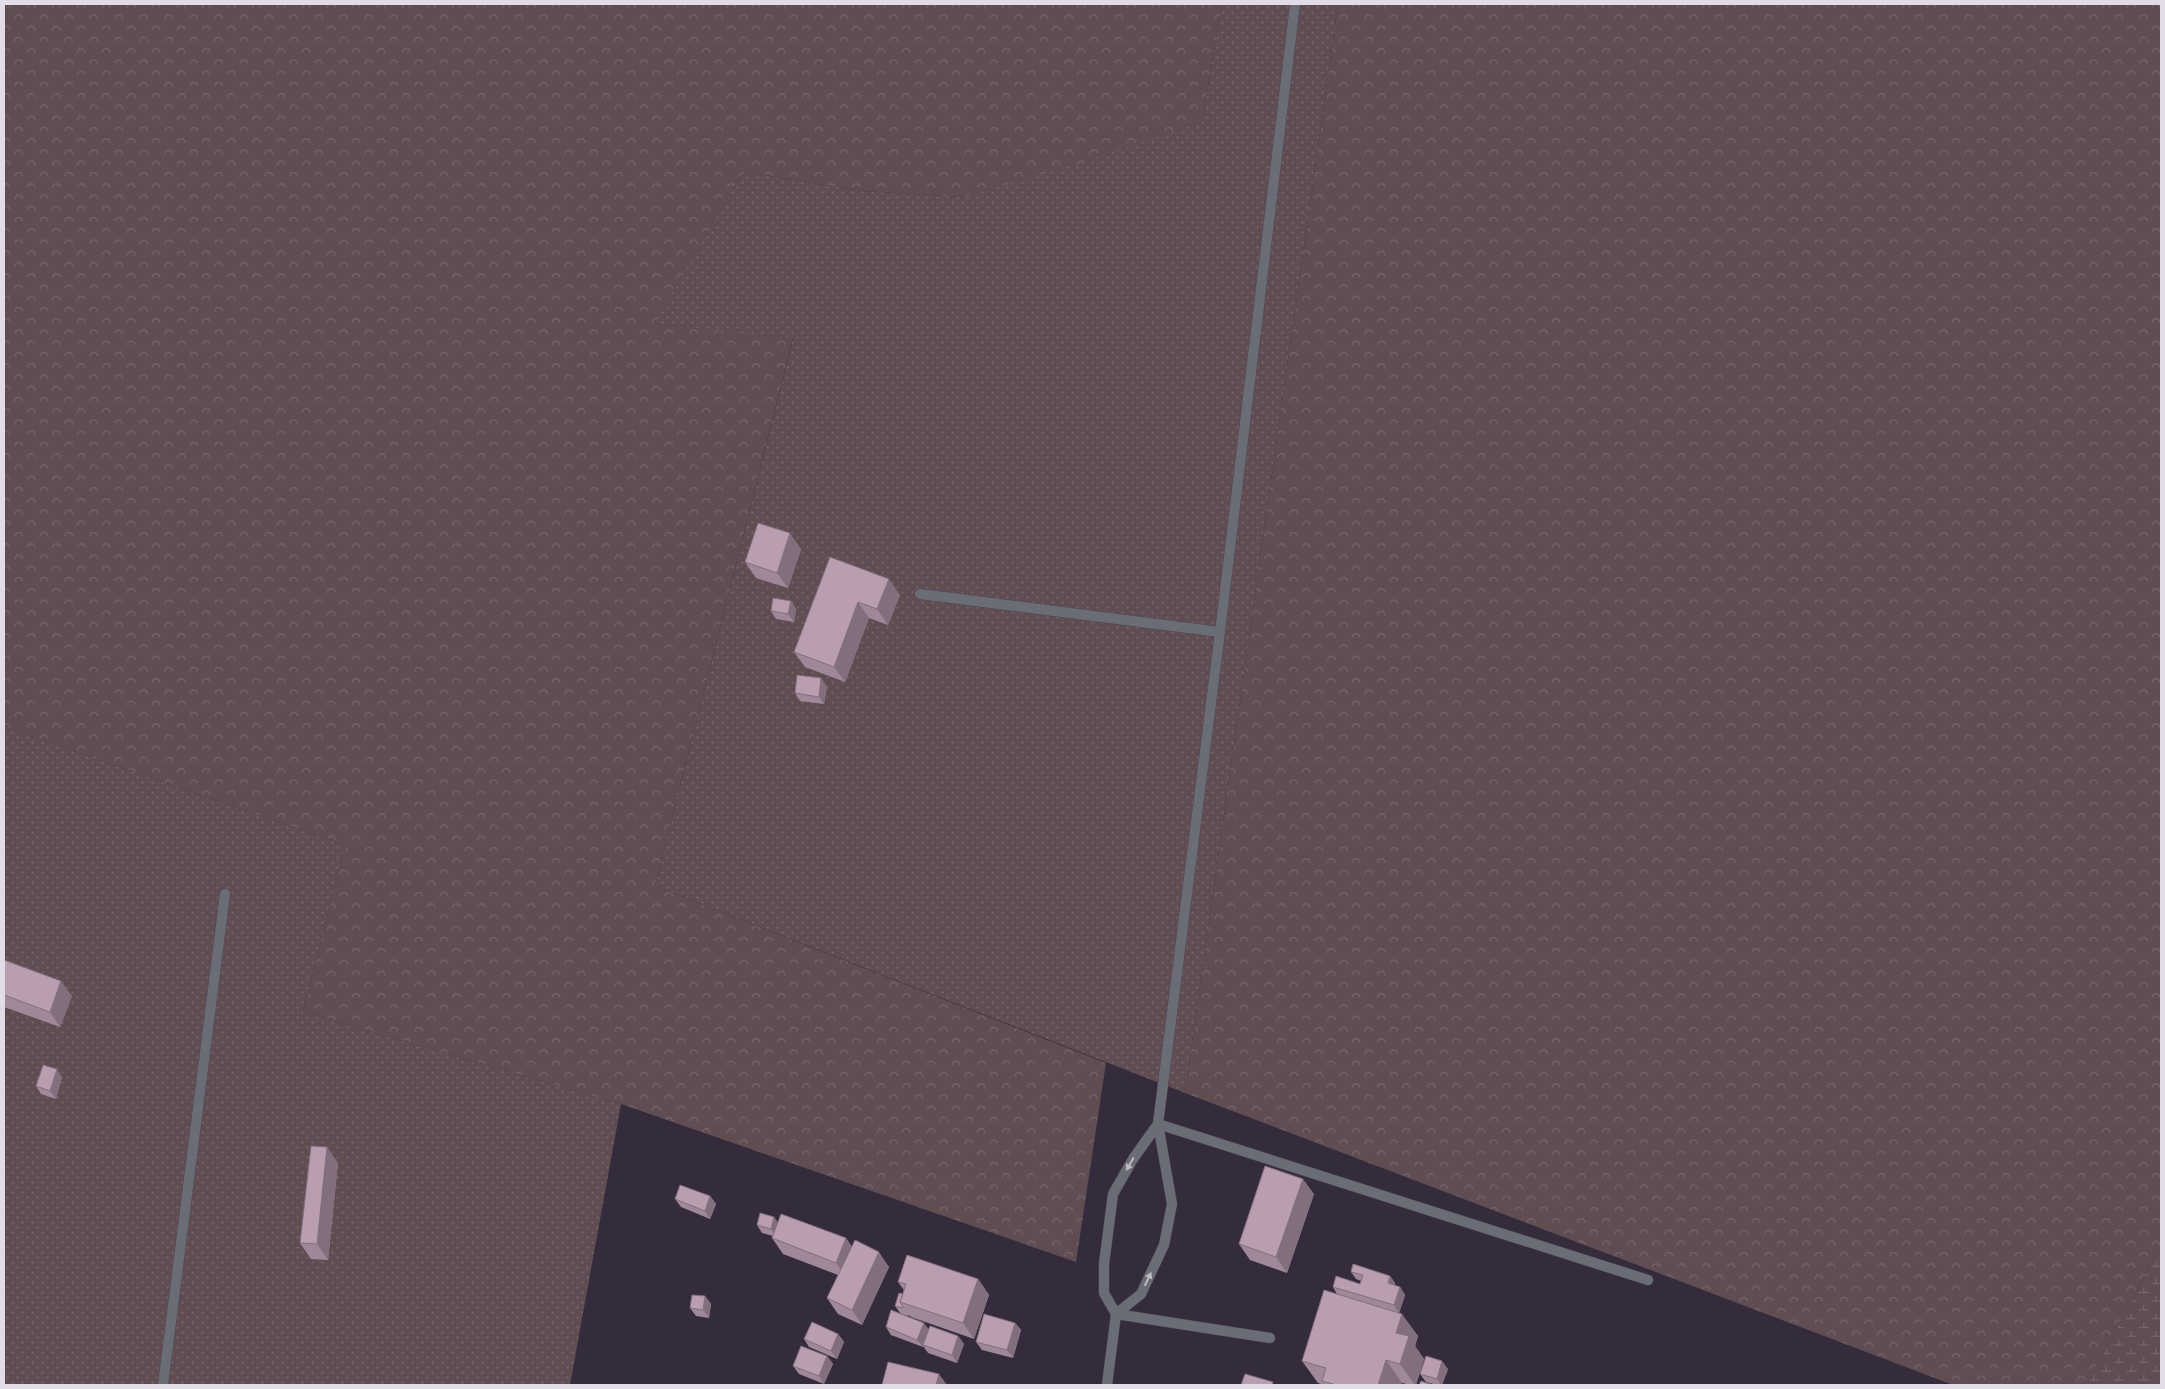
<svg xmlns="http://www.w3.org/2000/svg" width="2165" height="1389" font-family="Roboto,sans-serif">
<style>
.green{fill:url(#green-dots)}
.forest{fill:url(#forest-crowns)}
.wetland{fill:url(#wetland-marsh)}
.lines{fill:none;stroke-linecap:round;stroke-linejoin:round}
.street-casing{stroke:#504758;stroke-width:11}
.street{stroke:#6a6c76;stroke-width:10}
.wall{fill:#9f8899}
.shaded-wall{fill:#826f7d}
.building{fill:#b99eb2;stroke:#826f7d}
.oneway{fill:#bdbac5}
</style>
<defs>
<pattern id="green-dots" width="8" height="8" patternUnits="userSpaceOnUse" patternTransform="scale(1.25)"><rect width="8" height="8" fill="#604d51"/><path d="M2 2h.1M6 6h.1" fill="none" stroke="#76666a" stroke-width="1.8" stroke-linecap="round"/></pattern>
<pattern id="forest-crowns" width="20" height="18" patternUnits="userSpaceOnUse" patternTransform="scale(1.25)"><rect width="20" height="18" fill="#604d51"/><path d="M2 6a3 3 0 1 1 6 0M12 15a3 3 0 1 1 6 0" fill="none" stroke="#76666a"/></pattern>
<pattern id="wetland-marsh" width="20" height="14" patternUnits="userSpaceOnUse" patternTransform="scale(1.25)"><rect width="20" height="14" fill="#604d51"/><path d="M1 5h8M5 5V1M11 12h8M15 12V8" fill="none" stroke="#76666a"/></pattern>
</defs>
<rect width="100%" height="100%" fill="#342b3d"/>
<path class="green" d="M1222 4H1338L1185 1093 655 886 793 339 653 324 743 172 863 191 962 197 1202 122Z
M4 727 345 845 303 1012 621 1104 570 1385H4Z"/>
<path class="forest" d="M4 4H1222L1202 122 1078 164 962 197 863 191 743 172 654 324 793 338 655 886 1106 1063 1076 1262 621 1104 303 1012 345 845 4 727Z
M1338 4H2161V1246L2087 1385H1953L1185 1093Z"/>
<path class="wetland" d="M2161 1246V1385H2087Z"/>
<g class="lines">
<defs>
<path id="street" d="M920 594 1220 632
M1158 1124 1648 1280
M1116 1314 1141 1294 1164 1245 1172 1204 1158 1124 1220 632 1295 4
M1116 1314 1270 1338
M163 1385 225 894
M1107 1385 1116 1314 1104 1293V1264L1113 1194 1133 1159 1158 1124"/>
</defs>
<use href="#street" class="street-casing"/>
<use href="#street" class="street"/>
</g>
<path class="wall" d="M801 549 788 588 756 578 745 562Z
M830 557 900 595 888 625 869 618 845 682 805 667 794 652Z
M791 601 796 609 794 622 776 619 771 611Z
M827 686 824 704 800 701 795 693Z
M4 960 72 996 60 1027 4 1007Z
M62 1077 56 1099 41 1094 36 1086Z
M338 1163 328 1260 311 1259 300 1243Z
M1314 1194 1287 1273 1250 1260 1239 1244Z
M710 1196 716 1204 710 1219 681 1207 675 1199Z
M774 1217 778 1223 846 1238 852 1247 889 1267 862 1325 838 1314 827 1298 838 1275 783 1254 772 1238 773 1236 762 1233 757 1225Z
M1351 1272 1390 1276 1395 1283V1285L1400 1287 1405 1295 1399 1313 1418 1336 1415 1346 1424 1359 1416 1385H1411L1402 1383 1401 1385H1324L1318 1383 1302 1361 1337 1294 1333 1287 1360 1284 1361 1281 1356 1279Z
M978 1279 989 1295 974 1339 911 1317 909 1315 908 1316 901 1314 895 1306 903 1294 904 1290 898 1282Z
M705 1296 711 1304 709 1318 696 1316 690 1308Z
M1015 1323 1021 1330 1013 1358 982 1350 976 1342Z
M886 1327 928 1329 958 1336 964 1344 957 1363 928 1353 923 1346V1347L891 1335Z
M838 1334 844 1342 837 1359 809 1347 804 1339Z
M827 1356 833 1364 824 1384 799 1374 793 1366Z
M1448 1369 1442 1385H1437L1426 1382 1420 1374Z"/>
<path class="shaded-wall" d="M790 533 801 549 788 588 777 573Z
M889 579 900 595 888 625 877 609Z
M791 601 796 609 794 622 788 614Z
M858 602 869 618 845 682 834 667Z
M821 678 827 686 824 704 819 697Z
M61 981 72 996 60 1027 50 1012Z
M57 1069 62 1077 56 1099 50 1091Z
M327 1147 338 1163 328 1260 317 1244Z
M1303 1179 1314 1194 1287 1273 1276 1257Z
M710 1196 716 1204 710 1219 705 1211Z
M774 1217 780 1225 776 1237 771 1229Z
M846 1238 856 1254 847 1278 836 1263Z
M879 1252 889 1267 862 1325 852 1310Z
M1390 1276 1395 1283 1393 1290 1388 1283Z
M978 1279 989 1295 974 1339 963 1323Z
M1400 1287 1405 1295 1399 1313 1394 1305Z
M705 1296 711 1304 709 1318 703 1310Z
M1402 1314 1418 1336 1415 1346 1424 1359 1416 1385H1415L1400 1364 1396 1333Z
M924 1323 930 1331 923 1347 917 1340Z
M1015 1323 1021 1330 1013 1358 1007 1350Z
M838 1334 844 1342 837 1359 831 1351Z
M958 1336 964 1344 957 1363 952 1355Z
M827 1356 833 1364 824 1384 819 1376Z
M1386 1360 1402 1383 1401 1385H1378Z
M1442 1361 1448 1369 1442 1385H1441L1437 1379Z
M939 1374 947 1385H936Z"/>
<path class="building" d="M758 523 790 533 777 573 745 562Z
M830 557 889 579 877 609 858 602 834 667 794 652Z
M773 598 791 601 788 614 771 611Z
M797 675 821 678 819 697 795 693Z
M4 960 61 981 50 1012 4 995Z
M43 1065 57 1069 50 1091 36 1086Z
M311 1146 327 1147 317 1244 300 1243Z
M1265 1166 1303 1179 1276 1257 1239 1244Z
M680 1185 710 1196 705 1211 675 1199Z
M760 1213 774 1217 771 1229 757 1225Z
M781 1214 846 1238 836 1263 772 1238Z
M855 1240 879 1252 852 1310 827 1298Z
M907 1255 978 1279 963 1323 900 1302 906 1284 898 1282Z
M1353 1264 1390 1276 1388 1283 1400 1287 1394 1305 1333 1287 1336 1276 1360 1284 1363 1275 1351 1272Z
M1324 1290 1402 1314 1396 1333 1409 1336 1400 1364 1386 1360 1378 1385H1337L1322 1381 1326 1368 1302 1361Z
M899 1293 903 1294 900 1302 903 1307V1308L895 1306Z
M692 1295 705 1296 703 1310 690 1308Z
M891 1310 924 1323 917 1340 886 1327Z
M984 1314 1015 1323 1007 1350 976 1342Z
M812 1322 838 1334 831 1351 804 1339Z
M930 1326 958 1336 952 1355 923 1345Z
M801 1346 827 1356 819 1376 793 1366Z
M1426 1356 1442 1361 1437 1379 1420 1374Z
M888 1362 939 1374 936 1385H882Z
M1245 1374 1273 1382 1272 1385H1241Z
M1421 1381 1433 1385H1419Z"/>
<defs><path id="oneway-solid" d="M-6-.8H1V-3.2L6.5 0L1 3.2V.8H-6Z" transform="scale(1.25)"/></defs>
<g class="oneway">
<use href="#oneway-solid" transform="translate(1130 1164) rotate(120)"/>
<use href="#oneway-solid" transform="translate(1148 1279) rotate(-65)"/>
</g>
<rect width="2165" height="1389" fill="none" stroke="#e1dce7" stroke-width="10"/>
</svg>
